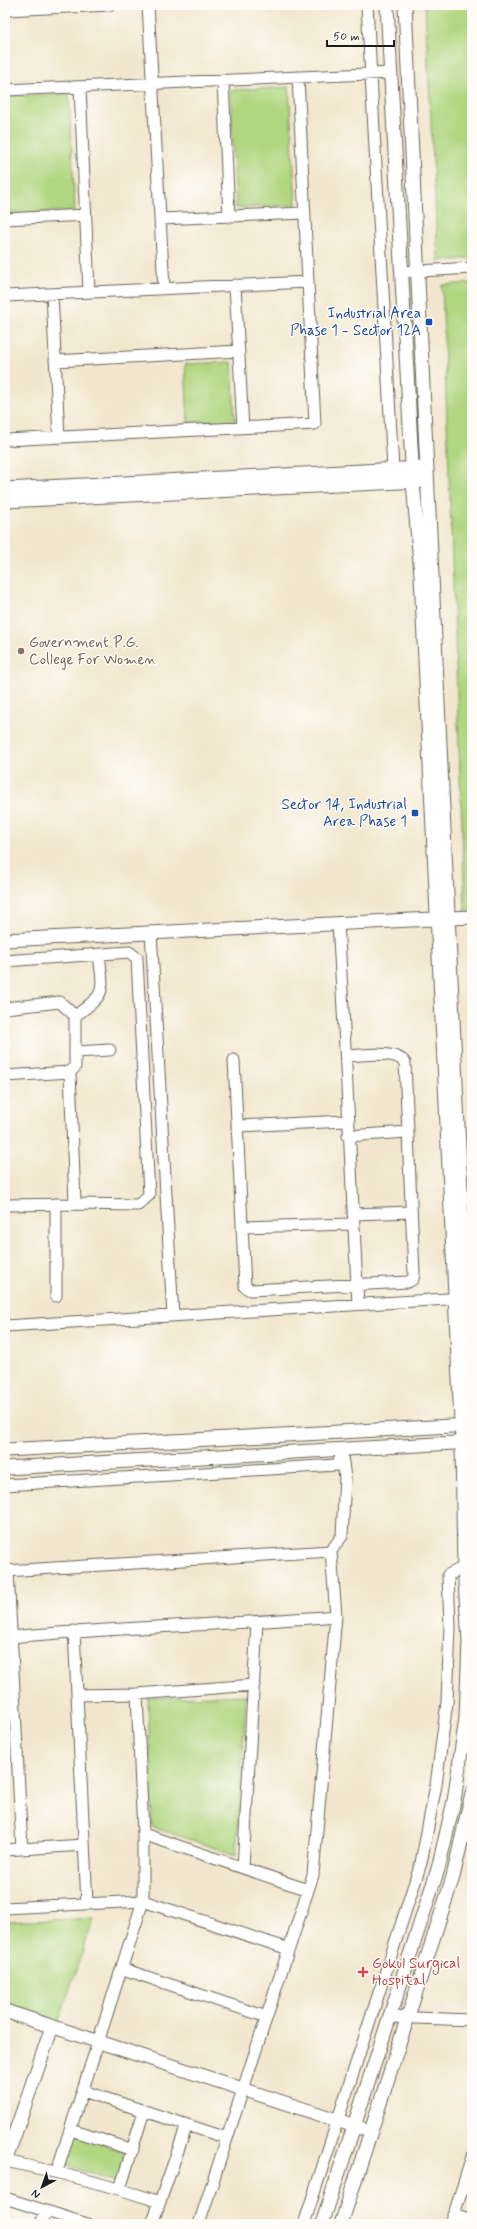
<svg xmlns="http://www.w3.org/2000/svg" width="477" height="2229" font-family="Mynerve,sans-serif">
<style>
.green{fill:#b0d680;stroke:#66794e}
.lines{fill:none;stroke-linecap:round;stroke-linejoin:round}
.minor-casing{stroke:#67635a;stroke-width:13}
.tertiary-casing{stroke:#67635a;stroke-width:15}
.minor{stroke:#fff;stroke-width:11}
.tertiary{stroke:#fff;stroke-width:13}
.transit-dot{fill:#1a4fb4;stroke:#fdfcf7;stroke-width:1.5}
.education-dot{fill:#8d6e63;stroke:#fdfcf7;stroke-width:1.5}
.health-dot{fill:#e0444e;stroke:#fdfcf7;stroke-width:1.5}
.labels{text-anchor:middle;stroke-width:3;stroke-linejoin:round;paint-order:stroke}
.transit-label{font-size:15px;fill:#164399;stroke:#fdfcf7;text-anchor:end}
.education-label{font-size:15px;fill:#785e54;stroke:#fdfcf7;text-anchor:start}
.health-label{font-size:15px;fill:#be3a42;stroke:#fdfcf7;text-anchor:start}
</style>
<rect width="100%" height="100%" fill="#fdfcf7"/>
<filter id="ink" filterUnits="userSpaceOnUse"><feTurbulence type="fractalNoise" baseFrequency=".025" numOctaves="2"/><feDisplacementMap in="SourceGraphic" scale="8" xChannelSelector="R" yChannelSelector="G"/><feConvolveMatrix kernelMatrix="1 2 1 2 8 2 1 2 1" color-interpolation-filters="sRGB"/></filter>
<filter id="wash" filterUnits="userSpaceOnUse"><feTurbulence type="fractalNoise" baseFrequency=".012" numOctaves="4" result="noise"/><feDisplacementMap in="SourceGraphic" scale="16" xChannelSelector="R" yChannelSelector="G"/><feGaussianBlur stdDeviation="0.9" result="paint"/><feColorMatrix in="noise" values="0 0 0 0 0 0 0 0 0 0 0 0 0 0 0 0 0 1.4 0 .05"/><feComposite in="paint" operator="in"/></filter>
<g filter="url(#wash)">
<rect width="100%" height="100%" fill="#f2e7ce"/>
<path class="green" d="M425 5H472V258L438 261Z
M289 87 296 205 236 208 230 90Z
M69 94 75 211 6 213 5 96Z
M472 283V911H465L442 285Z
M232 362 235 421 188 422 185 364Z
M246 1695 236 1855 152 1827 148 1698Z
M94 1918 58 2023 5 2003V1922Z
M76 2134 129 2153 119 2183 65 2164Z"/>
</g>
<g filter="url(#ink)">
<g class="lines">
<defs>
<path id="minor" d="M148 5 164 288
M367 5 393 469
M5 10 110 5
M223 80 229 217
M80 87 89 292
M5 90 391 73
M5 219 86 215
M160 219 305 213
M402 272 472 268
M235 285 243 428
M52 294 59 438
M5 296 308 282
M55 361 239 351
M5 440 315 424 298 77
M338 923C346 1050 351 1177 358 1304
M151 932 173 1316
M5 961 129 952 137 958 149 1195 138 1205 75 1204
M5 1008 60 1002 75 1016V1067L70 1072
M75 1016C108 992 103 993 99 954
M75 1052 110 1050
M234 1060 245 1287 250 1290 408 1282 413 1279 414 1274 405 1063C396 1049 361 1056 346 1056
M5 1076 70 1072 75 1204 5 1205
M237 1126 347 1121
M348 1136 408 1132
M56 1204V1296
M353 1214 411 1212
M242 1227 353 1224
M5 1326 464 1298
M5 1485 337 1465 343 1453
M5 1571 331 1551
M8 1571 22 1849
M74 1631 87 1904
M11 1637C119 1627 228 1625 336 1616
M77 1695 137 1694 254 1685
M462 1746 472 1747
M143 1834 308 1890
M5 1850 84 1845
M243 1868 257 1623
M5 1908 143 1901 289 1949
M123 1969 267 2017
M389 2017 472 2020
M83 2091 227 2138
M71 2130 133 2150
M5 2161C58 2172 109 2185 160 2202
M57 2171 143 1901V1834L137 1694
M120 2189 144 2111
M5 2198 87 2224
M453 2215 472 2221
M41 2224 45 2211
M152 2224 187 2125
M199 2224 313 1875 336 1616 331 1551 342 1536 345 1478 342 1456
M304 2224 421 1863 436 1785 447 1702 450 1627 448 1575 464 1567
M451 2224 472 2157"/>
<path id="tertiary" d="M405 5 472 1422
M5 489 421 468
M5 501 421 481
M5 940 472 917
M5 1450 470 1425
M5 1468 472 1442
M5 2011 361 2128
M5 2162 52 2027
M322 2224 438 1869 454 1801 466 1718 469 1641 464 1567 462 1443 421 575 413 482 387 5
M341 2224 453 1877 472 1793"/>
</defs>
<use href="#minor" class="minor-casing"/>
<use href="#tertiary" class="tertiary-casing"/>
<use href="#minor" class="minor"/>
<use href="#tertiary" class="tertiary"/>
</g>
</g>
<g class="transit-dot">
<rect x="425" y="318" width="8" height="8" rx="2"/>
<rect x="411" y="809" width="8" height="8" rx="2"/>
</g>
<circle class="education-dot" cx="21" cy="651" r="4"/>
<path class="health-dot" d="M361 1966h4v4h4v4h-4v4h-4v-4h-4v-4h4z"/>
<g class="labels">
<g class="transit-label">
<text x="421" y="318">Industrial Area<tspan x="421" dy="17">Phase 1 - Sector 12A</tspan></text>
<text x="407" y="809">Sector 14, Industrial<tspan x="407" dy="17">Area Phase 1</tspan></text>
</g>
<g class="education-label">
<text x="29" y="647">Government P.G.<tspan x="29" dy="17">College For Women</tspan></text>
</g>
<g class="health-label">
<text x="372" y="1968">Gokul Surgical<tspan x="372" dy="17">Hospital</tspan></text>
</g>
</g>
<rect width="477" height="2229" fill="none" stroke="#fdfcf7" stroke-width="20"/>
<g transform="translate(42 2187) rotate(221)" stroke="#fdfcf7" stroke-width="3" paint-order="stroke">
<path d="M0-3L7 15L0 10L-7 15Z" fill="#1c1c1c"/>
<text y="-6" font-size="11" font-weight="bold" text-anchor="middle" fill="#1c1c1c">N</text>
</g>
<path d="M327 40v6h67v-6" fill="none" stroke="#1c1c1c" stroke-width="2"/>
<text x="333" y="40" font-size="12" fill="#1c1c1c" stroke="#fdfcf7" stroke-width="3" paint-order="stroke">50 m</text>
</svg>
